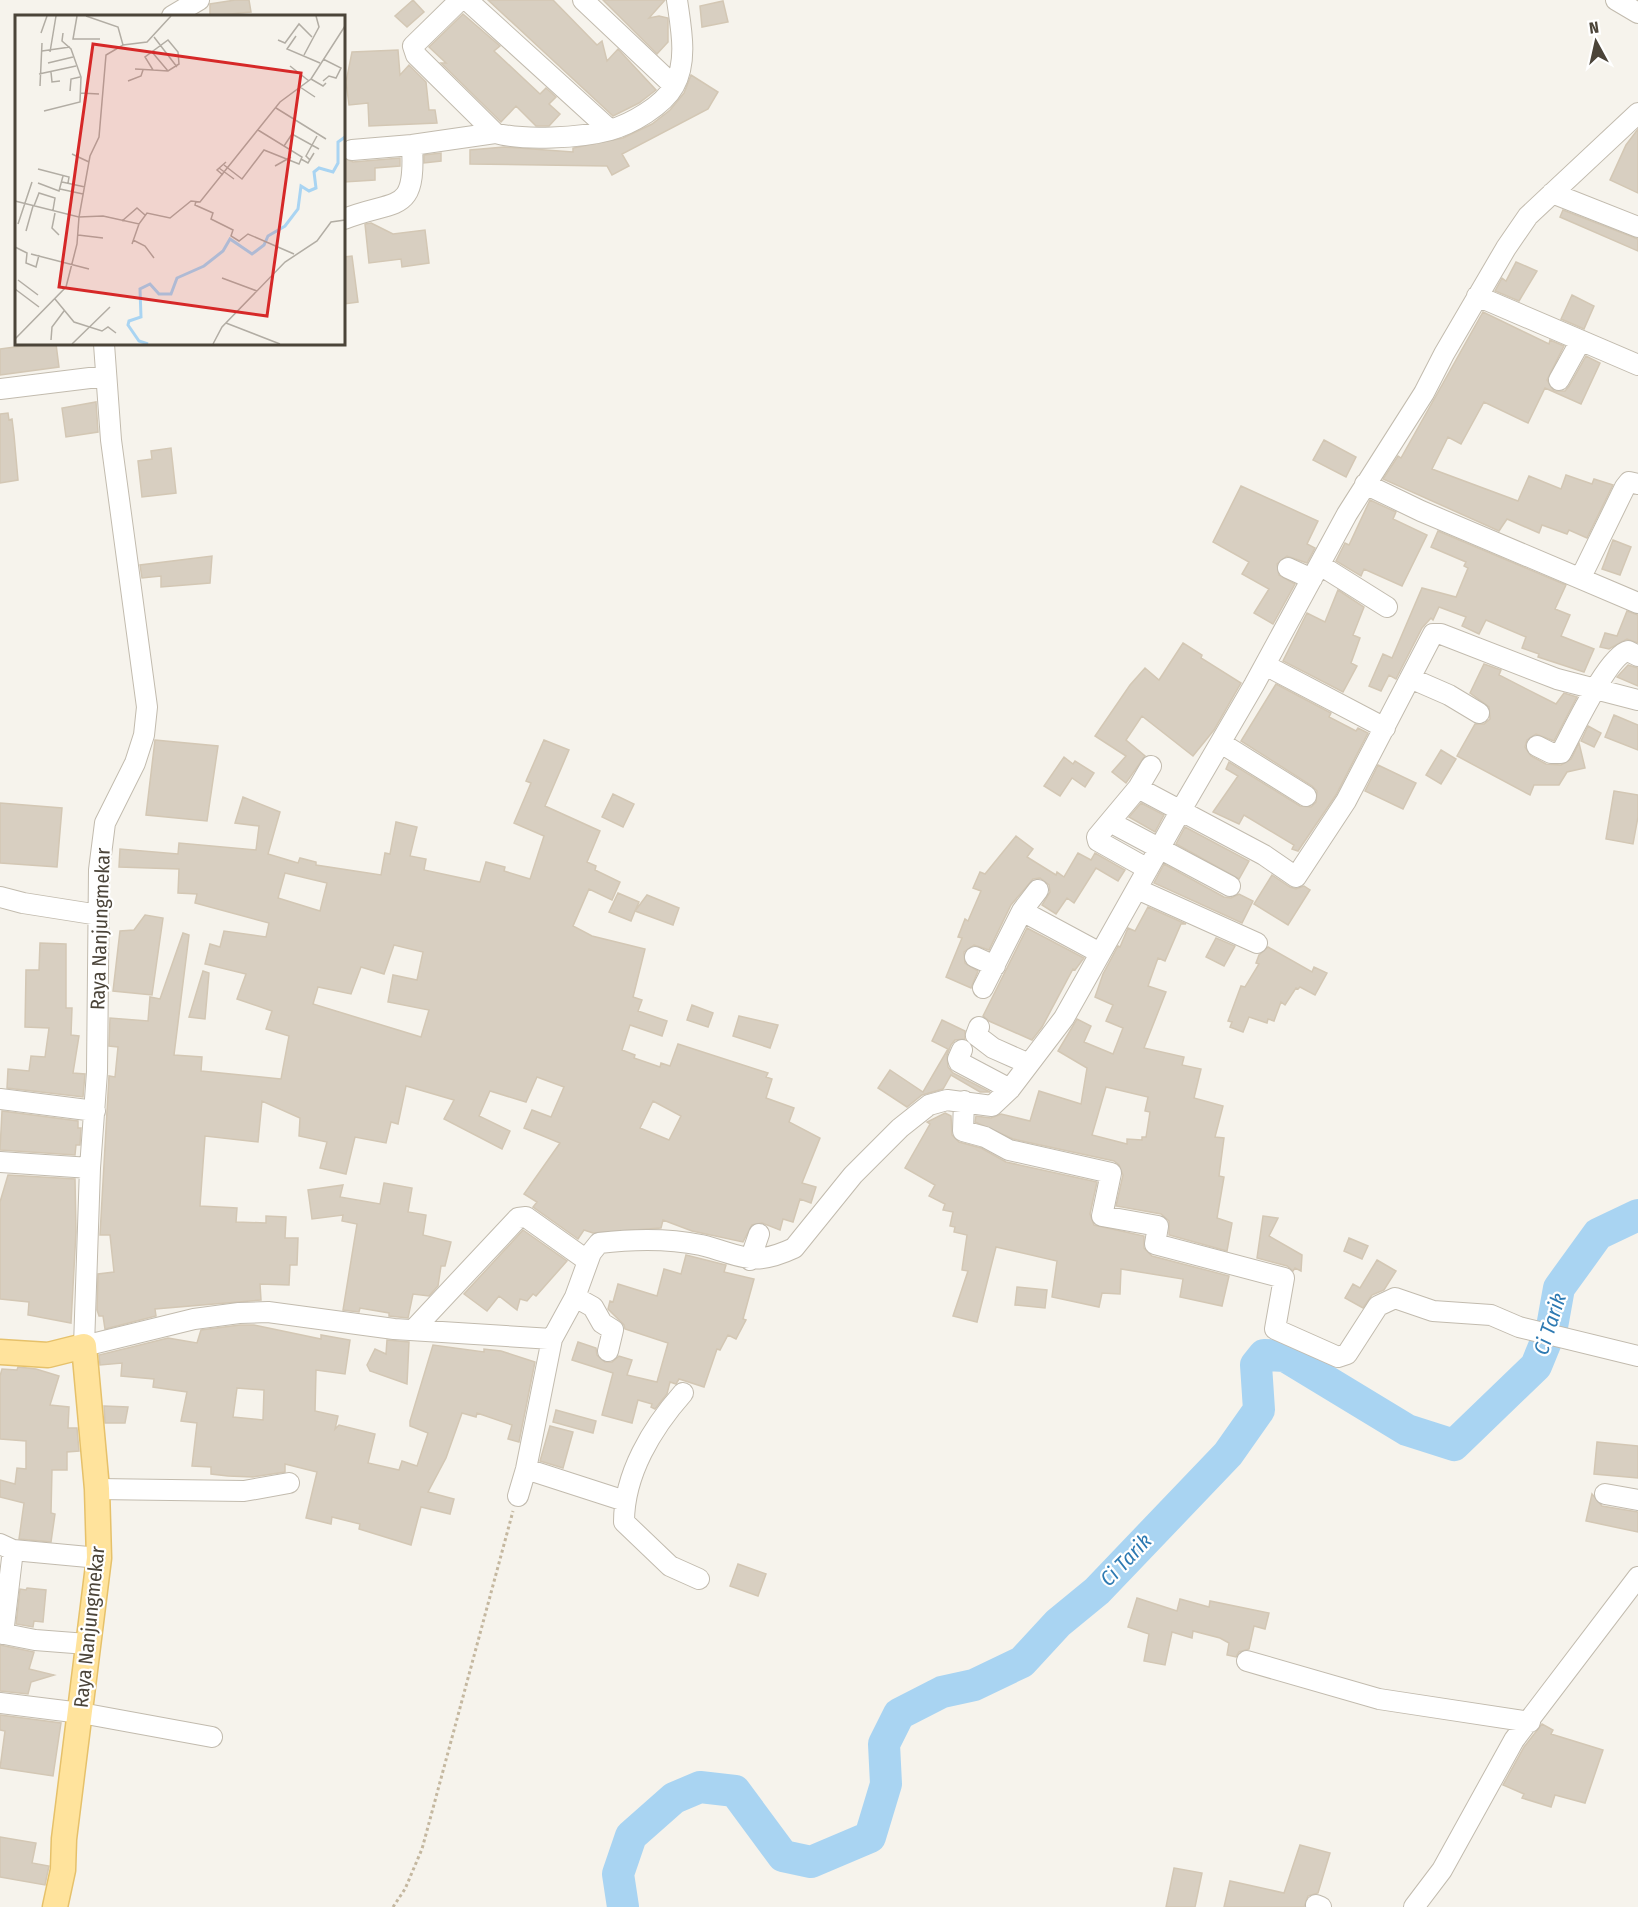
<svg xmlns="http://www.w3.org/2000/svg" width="1638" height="1907" font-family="'Fira Sans Condensed',sans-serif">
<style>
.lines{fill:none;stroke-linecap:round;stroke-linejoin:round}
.river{stroke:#a9d4f2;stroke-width:32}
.building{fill:#d8cfc1;stroke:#d3c7b4;stroke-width:1.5;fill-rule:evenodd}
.minor-casing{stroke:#c2bbae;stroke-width:22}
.major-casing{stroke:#e6c16a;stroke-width:27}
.path{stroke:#c4b79f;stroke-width:3;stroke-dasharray:3 3;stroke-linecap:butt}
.minor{stroke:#fff;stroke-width:20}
.major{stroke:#ffe39c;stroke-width:24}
.labels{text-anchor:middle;stroke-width:4.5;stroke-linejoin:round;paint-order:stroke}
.street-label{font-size:20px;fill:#4b4439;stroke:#fff}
.water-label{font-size:21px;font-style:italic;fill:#2e7ab2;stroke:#fff}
.inset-river{fill:none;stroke:#a9d4f2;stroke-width:3}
.inset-road{fill:none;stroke:#b2ada4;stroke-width:1.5}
.view{fill:#d62828;fill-opacity:0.15;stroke:#d62828;stroke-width:3}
.inset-edge{fill:none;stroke:#4b4439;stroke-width:3}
</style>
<rect width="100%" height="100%" fill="#f6f3ec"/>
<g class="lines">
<path class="river" d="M623 1907 618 1874 631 1836 674 1798 700 1787 735 1791 783 1856 811 1862 870 1837 886 1784 884 1744 899 1714 942 1692 974 1685 1022 1662 1058 1623 1097 1591 1228 1454 1259 1410 1256 1365 1264 1355 1285 1356 1407 1430 1454 1445 1536 1366 1552 1327 1559 1288 1598 1234 1638 1215"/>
</g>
<path class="building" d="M235 0H249L251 12 210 16V4Z
M413 0 424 12 407 27 395 16Z
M488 0H553L597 45 602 41 607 61 618 49 656 90 639 103 613 116Z
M603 0H665L649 18 659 16 668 18V42L657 54Z
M723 1 728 22 702 27 700 6Z
M463 14 500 46 494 51 540 94 546 88 556 97 549 104 560 114 549 126H536L516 106 501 122 441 63H446L429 47Z
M398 50 400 75 409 65 426 82 429 110H435L437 123 369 126 368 103 349 105 346 82 352 52Z
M691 75 718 92 708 109 622 154 629 166 612 175 607 166 470 164V150L504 147 573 152V148L623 138 652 124 670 110 684 93Z
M1638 129V193L1610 180 1626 145Z
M441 153V161L424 163V155Z
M344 158 353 162 400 158V166L375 168V180L344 182Z
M1563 210 1638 239V251L1560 217Z
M371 223 393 234 425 230 429 263 402 267 401 259 369 263 365 224Z
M352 256 358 302 344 304V257Z
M1516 262 1537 271 1519 301 1495 291 1502 278 1506 281Z
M1572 295 1594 306 1584 329 1561 319Z
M1483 312 1549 344 1550 340 1564 346 1547 380 1554 391H1565L1569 386 1586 356 1600 363 1581 404 1545 388 1528 423 1484 402 1461 444 1448 437 1432 469 1518 501 1529 476 1561 489 1566 475 1592 484 1594 479 1613 485 1587 538 1569 530 1567 534 1542 525 1539 533 1507 519 1499 531 1383 479 1398 456 1401 458Z
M37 344H56L59 367 0 375V349Z
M96 402 98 432 66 437 62 408Z
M8 413 9 420 12 419 14 435 18 480 0 483V414Z
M1324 440 1356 457 1346 477 1313 460Z
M171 448 176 493 142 497 138 461 152 459 151 451Z
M1241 486 1318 521 1307 544 1315 548 1307 563 1287 556 1277 564 1279 575 1295 584 1273 624 1254 613 1269 589 1242 574 1249 562 1213 542Z
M1370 500 1396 512 1393 519 1427 535 1402 586 1364 569 1361 576 1336 561 1345 543 1349 545Z
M1438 531 1566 585 1555 609 1570 615 1561 636 1594 649 1584 672 1538 657 1539 654 1522 648 1526 637 1486 620 1479 634 1462 626 1466 617 1439 607 1433 620 1431 618 1422 628 1396 679 1389 675 1381 691 1369 686 1383 654 1392 658 1422 588 1456 597 1468 568 1464 566 1466 562 1431 547Z
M1613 540 1631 547 1620 575 1602 569Z
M212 556 210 583 161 587V576L142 578 140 565Z
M1338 590 1364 607 1353 635 1360 638 1351 663 1357 666 1343 692 1283 661 1307 613 1325 622Z
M1627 611 1638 615V643L1627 639 1609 649 1600 647 1605 633 1617 636Z
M1183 643 1202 655 1201 658 1241 683 1214 730 1193 756 1142 716 1126 740 1145 756 1126 783 1112 772 1126 756 1095 736 1130 685 1145 668 1159 680Z
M1484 664 1501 670 1499 675 1556 704 1564 693 1577 697 1554 741 1536 734 1527 740 1525 747 1531 756 1546 764 1561 765 1571 759 1579 743 1585 768 1567 772 1559 785H1534L1530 795 1457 756 1475 724H1484L1490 719 1489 707 1470 693Z
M1628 665 1638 668V686L1617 677Z
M1276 684 1331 713 1329 717 1356 731 1358 728 1368 733 1336 795 1298 851 1292 849 1294 845 1244 815 1239 824 1213 812 1238 776 1226 769 1229 762 1300 806 1311 807 1316 802 1317 791 1312 786 1241 741Z
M1614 715 1638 725V750L1605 737Z
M1588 726 1601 733 1594 747 1581 741Z
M155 740 218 746 207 821 146 815Z
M544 740 569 750 545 806 600 831 587 862 596 866 595 870 620 882 612 900 589 889 573 926 592 936 645 949 633 997 642 1000 638 1011 667 1021 662 1036 630 1025 622 1050 635 1055 634 1058 660 1067 661 1063 670 1066 678 1044 768 1073 766 1077 772 1079 766 1098 794 1108 789 1122 820 1138 802 1183 816 1187 811 1203 800 1199 793 1222 783 1219 780 1230 762 1223 752 1225 743 1242 692 1231 663 1220 661 1228 593 1233 584 1230 578 1239 533 1207 537 1202 524 1194 560 1143 524 1128 532 1110 551 1117 564 1087 537 1077 526 1102 490 1091 479 1116 510 1131 502 1149 444 1119 454 1100 406 1086 398 1124 391 1122 386 1143 355 1137 346 1174 320 1168 327 1142 299 1136 300 1118 262 1101 258 1142 205 1136 200 1206 237 1208 236 1222 266 1223V1216L286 1217 285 1238H298L297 1265H290L289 1285 260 1284 261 1300 155 1309 156 1316 105 1329 103 1316H99L97 1310 98 1274 114 1272 110 1235H100L109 1076 115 1077 118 1047 109 1046 110 1018 148 1021 150 997 160 999 183 933 189 935 174 1055 202 1057 201 1071 281 1079 289 1036 266 1029 272 1011 237 999 246 974 205 964 210 944 220 947 224 931 266 937 269 923 195 903 197 894 178 893 179 869 119 867 120 849 178 854 179 843 256 850 259 826 235 823 243 797 280 812 268 854 298 863 300 858 316 862V865L381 875 385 853 390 854 396 822 417 827 410 856 426 859 424 870 480 882 486 862 505 867 504 871 530 879 544 836 514 823 531 783 526 781ZM285 873 327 883 320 911 278 898ZM394 945 423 952 417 980 393 975 388 1002 429 1010 421 1037 313 1004 318 987 351 994 361 967 384 974ZM653 1101 681 1116 669 1140 640 1128Z
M1441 750 1456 759 1441 784 1426 775Z
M1064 757 1073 764 1075 761 1094 773 1085 787 1072 778 1060 796 1044 786Z
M1378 765 1416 783 1403 809 1365 791Z
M1614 791 1638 795V817L1633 844 1606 839Z
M613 794 634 804 623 827 602 817Z
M0 803 62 808 57 867 0 863Z
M1141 803 1164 815 1155 832 1129 817Z
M1185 827 1249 861 1239 879 1176 844Z
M1016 836 1033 849 1027 857 1056 875 1057 872 1064 877 1078 853 1091 860 1095 853 1125 870 1118 881 1096 868 1074 903 1067 898 1056 914 1042 905 1050 892 1049 885 1040 878 1033 879 1011 905 989 950 974 945 964 952 965 963 978 971 971 988 946 977 962 938 958 937 965 919 968 921 981 891 973 888 980 872 985 874Z
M1164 864 1224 897 1231 898 1239 894 1253 901 1242 923 1154 883Z
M1272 875 1290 887 1296 889 1304 886 1310 890 1288 925 1254 904Z
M618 893 639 902 635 911 647 895 679 908 673 925 635 911 631 921 609 912Z
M1148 907 1186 924H1181L1165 961 1158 958 1148 986 1166 992 1144 1048 1184 1057 1182 1065 1201 1069 1194 1098 1223 1106 1215 1137 1224 1138 1219 1176 1224 1177 1217 1218 1232 1223 1227 1251 1169 1235V1221L1161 1214 1116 1206 1123 1175 1119 1165 1114 1161 1013 1139 975 1122 976 1116 991 1118 1001 1114 1030 1121 1039 1091 1081 1104 1087 1068 1058 1051 1077 1019 1091 1026 1084 1042 1113 1054 1123 1028 1106 1021 1113 1005 1095 997 1103 974 1118 946 1120 947 1128 928 1135 931ZM1106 1087 1148 1097 1145 1111 1150 1112 1146 1137H1142V1140L1127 1139V1144L1092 1135Z
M145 915 163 918 152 995 113 991 120 931 134 930Z
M1027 928 1084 958 1075 970 1073 969 1042 1027 1032 1040 989 1021 983 1016Z
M1216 938 1235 946 1224 966 1206 957Z
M40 943 66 944V1008H72L71 1035 79 1036 73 1073 85 1074 83 1097 7 1088 8 1069 29 1071 31 1056 45 1057 49 1028 25 1027 26 970H39Z
M1268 947 1312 972 1314 967 1327 973 1315 995 1300 987 1298 989 1296 988 1285 1005 1281 1002 1274 1021 1268 1019 1267 1023 1249 1017 1243 1032 1230 1027 1232 1022 1228 1021 1241 986 1245 987 1259 964 1256 963 1259 955Z
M203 971 209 973 205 1019 189 1017Z
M692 1005 713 1013 708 1027 687 1020Z
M739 1016 778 1025 770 1048 733 1036Z
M942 1020 965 1031V1039L955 1040 951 1045 947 1055 948 1067 953 1073 990 1092H980L951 1075 943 1089 922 1095 907 1107 878 1088 890 1070 923 1092 948 1049 932 1041Z
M2 1111 78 1121V1128H81L80 1145H76L75 1155 0 1150Z
M945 1113 951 1116 952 1135 959 1142 981 1148 1006 1162 1097 1182 1090 1214 1094 1225 1144 1236V1248L1152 1256 1229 1276 1222 1306 1180 1297 1183 1279 1121 1269 1120 1294 1102 1293 1099 1307 1052 1297 1057 1261 996 1247 977 1322 953 1316 968 1271 962 1270 967 1235 954 1232 955 1227 950 1226 953 1212 943 1210 945 1204 929 1196 935 1185 905 1168 930 1124 927 1122Z
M8 1175 75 1179 76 1232 71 1323 28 1315 29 1302 0 1299V1202Z
M384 1183 412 1188 408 1212 426 1215 423 1235 451 1242 445 1266H441L438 1286 429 1296 413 1294 408 1318 389 1316V1313L360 1308 359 1312 343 1310 357 1224 342 1221 343 1215 312 1219 308 1190 343 1185 340 1197 380 1204Z
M1263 1216 1278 1218 1269 1236 1302 1255 1301 1271 1295 1268 1293 1271 1287 1266 1257 1258Z
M523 1230 567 1261 536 1296 533 1294 527 1301 520 1299 517 1310 499 1296 487 1311 464 1294Z
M1349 1238 1368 1246 1362 1259 1344 1251Z
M686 1255 726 1265 724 1272 754 1279 743 1319 746 1320 736 1339 728 1335 720 1350 717 1349 704 1387 679 1379 676 1384 670 1382 667 1394 655 1409 651 1407 652 1404 638 1400 632 1423 602 1415 613 1373 572 1360 578 1342 596 1348 597 1355 605 1362H612L619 1356 632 1360 627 1375 657 1382 668 1343 625 1329 624 1325 608 1309 610 1301 613 1302 618 1284 657 1296 664 1269 681 1274Z
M1377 1260 1396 1271 1384 1290 1372 1295 1363 1308 1345 1298 1353 1284 1360 1288Z
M1017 1287 1047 1290 1045 1308 1015 1305Z
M240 1325H254L321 1339V1335L350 1340 345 1374 316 1370 315 1411 338 1416 335 1429 339 1425 375 1434 368 1463 399 1470 402 1461 417 1466 428 1433 410 1426V1421L433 1345 484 1352V1349L501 1351 535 1362 519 1442 508 1439 512 1425 477 1413 476 1417 462 1413 446 1458 428 1492 454 1499 450 1514 421 1507 411 1545 359 1529 360 1524 332 1517 331 1524 306 1518 317 1472 285 1464V1472L253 1477 228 1476 211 1474V1467L192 1466 197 1423 181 1421 187 1392 153 1387 154 1379 121 1376 122 1363 100 1365 99 1355 168 1338 197 1343 201 1330ZM237 1388 264 1390 263 1420 233 1417Z
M387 1340 409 1342 407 1384 370 1371 367 1365 375 1349 386 1354Z
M18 1367 36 1369 59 1376 50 1405 69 1407 68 1428H77L79 1451 67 1452V1470H52L51 1513 55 1514 51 1542 19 1539 24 1503 0 1497V1480L15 1484 17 1468 26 1469V1441L0 1439V1376L2 1369 17 1370Z
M104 1406 128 1407 125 1423H105Z
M556 1410 596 1421 593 1433 553 1422Z
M550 1426 573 1432 563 1468 540 1461Z
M1597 1442 1638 1446V1478L1594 1474Z
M1592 1494 1602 1506 1638 1512V1532L1586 1521Z
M738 1564 766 1574 758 1596 730 1586Z
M27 1588 46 1590 43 1622 34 1621 33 1627 16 1624 20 1589 26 1590Z
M1137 1598 1177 1611 1180 1599 1209 1607 1210 1601 1269 1613 1265 1629 1254 1626 1249 1649 1239 1652 1236 1657 1227 1655 1229 1643 1220 1638 1193 1631 1192 1638 1172 1632 1165 1665 1144 1661 1149 1634 1128 1627Z
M0 1645 34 1652 29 1669 54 1675 31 1682 28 1694 0 1691Z
M0 1715 61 1723 53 1776 0 1768 5 1731 0 1730Z
M1542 1724 1553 1730 1551 1734 1603 1750 1585 1803 1555 1795 1551 1807 1522 1798 1524 1794 1503 1785 1524 1747Z
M0 1837 36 1843 32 1863 49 1866 45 1885 0 1877Z
M1300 1845 1330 1853 1318 1893 1308 1896 1304 1907H1224L1230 1881 1284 1893Z
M1174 1868 1202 1873 1195 1907H1166Z"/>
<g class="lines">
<defs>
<path id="minor" d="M460 0 413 46 416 55 495 133C523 141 581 138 610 130 631 124 663 106 674 86 688 61 681 28 677 0
M467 0 610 130
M583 0 674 86
M1616 0 1638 13
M172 16 199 0
M352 150 412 145 495 133
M1552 193 1638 227
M344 219C397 198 416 216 412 145
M1477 296 1638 365
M104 344 111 440 147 707 144 735 135 763 105 823 99 870 97 1072 90 1168 84 1346 194 1319 239 1313 268 1312 394 1329 552 1339 575 1297 591 1253 599 1243C632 1239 667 1238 701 1245 742 1255 751 1268 794 1248L853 1175 900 1128 929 1105 947 1100 992 1106 1010 1089 1064 1018 1181 810 1254 685 1347 514 1424 393 1444 354 1506 248 1528 216 1638 113
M1559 380 1580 342
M0 389 106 376
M1365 484 1421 511 1638 603
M1320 565 1387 607
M1288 568 1312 579
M1581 577 1625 487 1629 482 1638 484
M1265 665 1385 728
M1410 678 1449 695 1479 713
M1221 743 1306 796
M1537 746 1551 753H1561C1572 733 1608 655 1628 651L1638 656
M1138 788 1264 855 1296 877 1346 801 1433 634H1441L1557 679 1638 700
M1110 822 1230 886
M1148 869 1098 841 1097 837 1138 788 1151 766
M1137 889 1257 943
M0 897 23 903 99 915
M1022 911 1100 953
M975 957 995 966
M983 988 1022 911 1038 890
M979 1027 976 1035 993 1048 1029 1064
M962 1050 958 1059 959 1062 1010 1089
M0 1099 95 1111
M964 1101 963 1131 985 1137 1009 1150 1111 1173 1102 1216 1158 1226 1155 1244 1284 1278 1275 1329 1338 1357 1347 1354 1378 1306 1395 1298 1433 1311 1491 1315 1519 1327 1638 1356
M0 1162 90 1168
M750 1260 759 1234
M575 1297 593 1307 602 1323 613 1330 608 1351
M414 1329 518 1218 526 1217 588 1261
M683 1393C652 1428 624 1474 624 1522L670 1566 699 1579
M526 1469 625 1501
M97 1489 244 1491 289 1483
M1605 1494 1638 1500
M518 1496 526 1469 552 1339
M0 1544 13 1550 99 1558
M0 1633 35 1640 87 1644
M3 1634 13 1550
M1247 1661 1379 1699 1530 1722
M0 1703 81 1713 212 1737
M1316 1905 1321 1907
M1414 1907 1442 1870 1514 1740 1638 1577"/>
<path id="major" d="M0 1352 48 1355 84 1346 97 1489 99 1558 64 1839 63 1870 55 1907"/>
</defs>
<use href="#minor" class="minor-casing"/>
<use href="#major" class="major-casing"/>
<path class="path" d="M393 1907 405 1889 422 1849 513 1511"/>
<use href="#minor" class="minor"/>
<use href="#major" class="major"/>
</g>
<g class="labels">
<g class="street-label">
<text transform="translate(100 929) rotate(-88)" y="7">Raya Nanjungmekar</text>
<text transform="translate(89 1627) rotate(-84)" y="7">Raya Nanjungmekar</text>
</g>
<g class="water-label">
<text transform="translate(1550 1324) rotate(-72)" y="7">Ci Tarik</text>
<text transform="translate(1126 1560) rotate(-46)" y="7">Ci Tarik</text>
</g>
</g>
<g transform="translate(15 15)">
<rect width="330" height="330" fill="#f6f3ec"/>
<path class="inset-river" d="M133 329 124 326 113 310 114 306 126 302 125 274 135 269 144 279H156L162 263 189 251 208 236 215 224 237 239 249 230 253 221 270 211 283 194 286 171 294 176 301 173 299 157 304 153 318 157 323 148V127L330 122"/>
<path class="inset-road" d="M62 1 58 24H85M71 1 103 12 108 30M156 1 132 27 108 30 91 40 84 122 75 141 64 202 88 201 124 209 132 198 155 203 176 186 185 187 265 87 296 64 330 11M26 18 32 1M281 21 272 34 305 48M139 22 162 52M153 25 163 37 164 49 153 56 138 55 130 42ZM263 25 270 28 284 9 297 22M27 36 55 32M35 37 41 1M137 37 153 56M289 40 304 12 301 1M308 44 326 53 321 63 314 61 308 66M33 48 58 42M275 51 294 66M120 54 138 55M36 57 37 67 45 66M24 59 61 51M296 64 308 71 311 68M113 66 126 61 128 55M25 71 27 28M285 72 300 82M55 76 56 64 65 62M65 78 84 79M261 93 311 124M29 96 65 87 66 62 56 34 47 26 48 18M269 131 277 119 304 134M57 139 74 147M286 144 293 148 299 138M295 145 291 141 302 121M209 150 227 164 249 135 284 149 287 142 243 115M260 151 276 142M204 153 219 164M23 154 54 162 53 168M208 160 202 155 211 147M47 167 70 172M23 168 44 176 48 161M45 174 68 179M0 186 64 202 62 229 51 272 0 324M181 186 180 190 198 198 196 204 218 215 216 221 224 226 233 219 279 239M19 191 24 178 40 183 38 195M40 198 37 213 44 220M107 206 122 193 130 200M3 209 17 167M11 216 18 191M63 220 88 223M118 225 130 231 139 243M117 229 124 209M0 232 12 238 11 248 21 252 24 240M16 239 74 254M207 263 242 276M3 265 23 280M0 274 24 292M40 284 59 307 87 316 93 312 101 318M211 308 265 329M36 325 37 312 49 296M57 329 95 292M198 329 207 312 270 247 302 226 316 207 330 205"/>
<path class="view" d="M78 29 286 58 252 301 44 272Z"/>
<rect width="330" height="330" class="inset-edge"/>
</g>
<g transform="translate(1596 42) rotate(352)" stroke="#ffffff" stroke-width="4.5" paint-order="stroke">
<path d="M0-4.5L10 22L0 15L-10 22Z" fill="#4b4439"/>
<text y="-9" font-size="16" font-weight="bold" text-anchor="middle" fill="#4b4439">N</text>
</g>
</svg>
